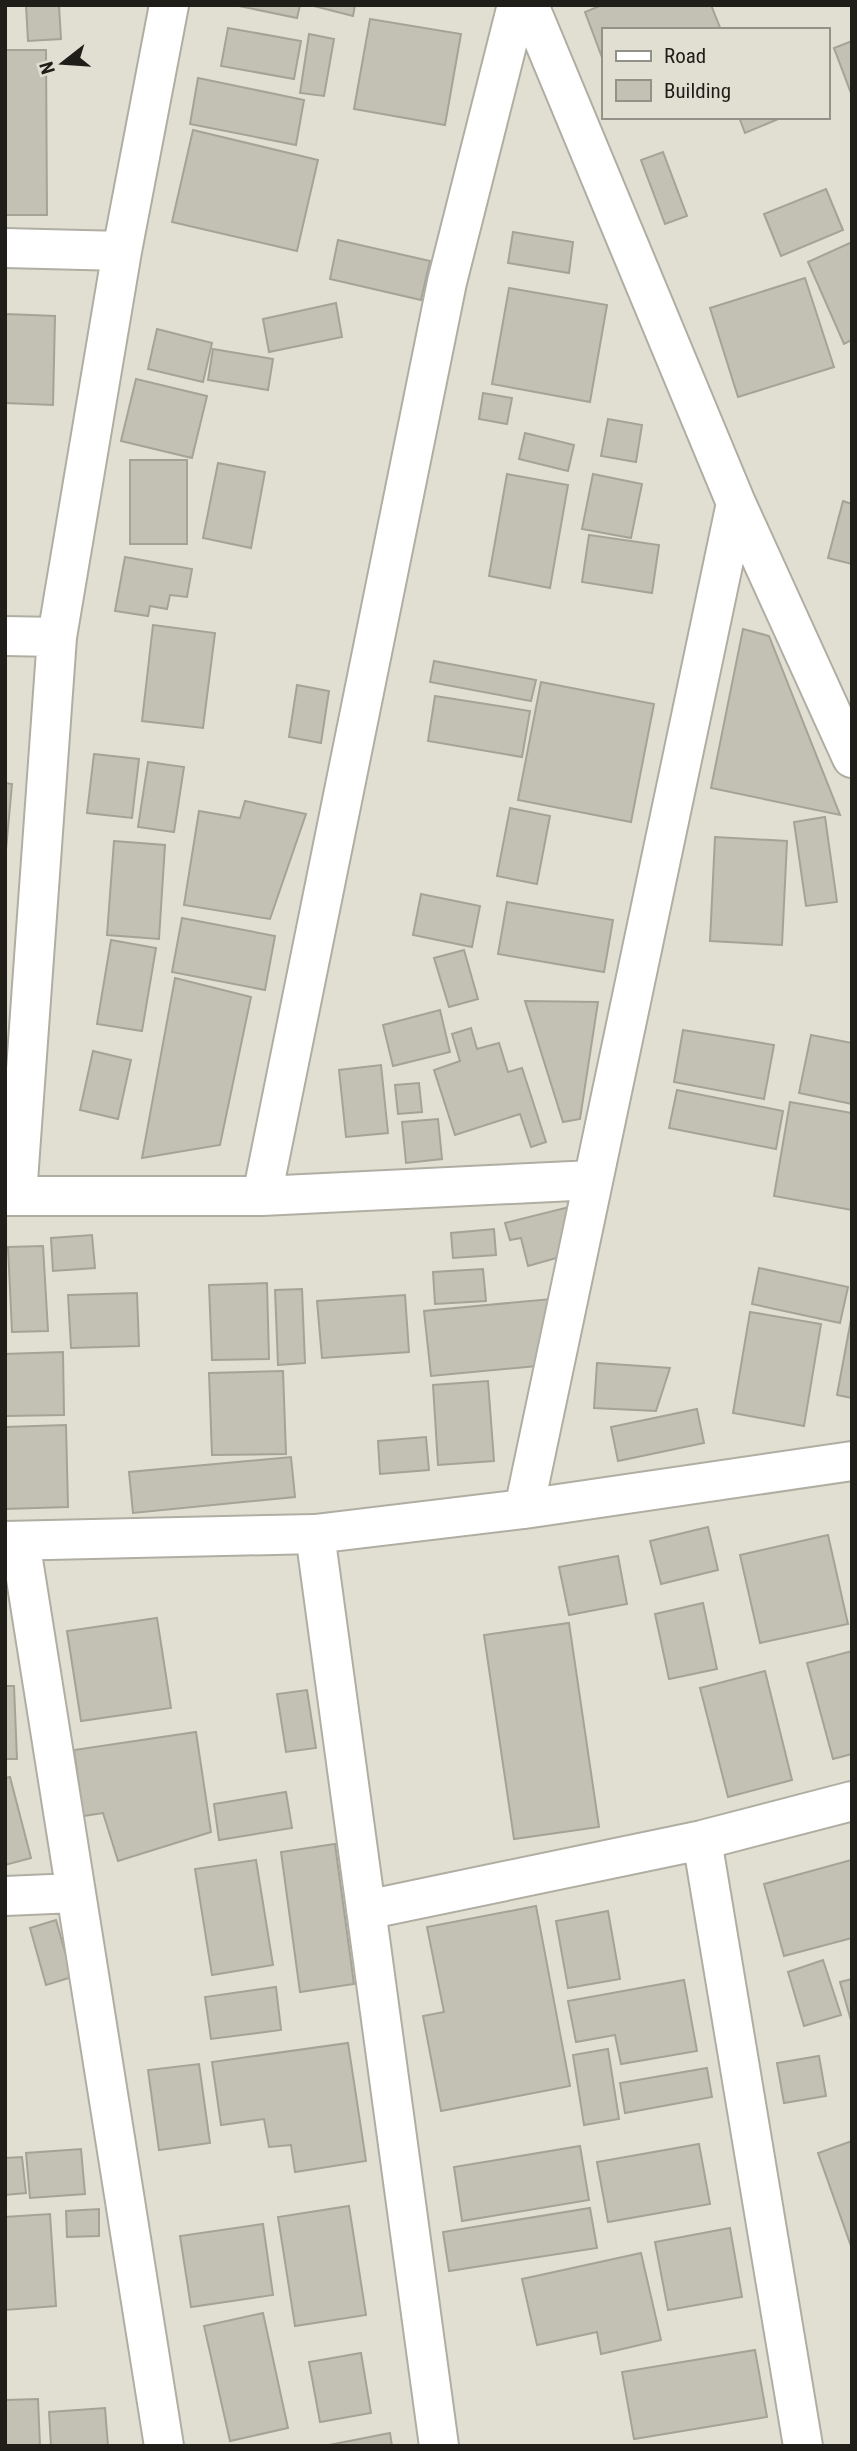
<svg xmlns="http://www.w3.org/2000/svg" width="857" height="2451" font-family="'Roboto Condensed',sans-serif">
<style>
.building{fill:#c2c1b4;stroke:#a5a396;stroke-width:2}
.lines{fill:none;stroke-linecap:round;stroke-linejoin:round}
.street-casing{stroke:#b0aea2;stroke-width:42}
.street{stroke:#fff;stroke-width:38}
</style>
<rect width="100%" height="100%" fill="#e1dfd2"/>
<path class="building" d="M26 5H59L61 39 28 41Z
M234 5H300L297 18Z
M310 5H355L353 16Z
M602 5H711L721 30H603V60L585 12Z
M370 19 461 34 445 125 354 109Z
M228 28 301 41 294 79 221 66Z
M309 34 334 39 324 96 300 93Z
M852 41V96L834 48Z
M5 50H46L47 215H5Z
M198 78 304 100 296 145 190 124Z
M739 117H783L745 133Z
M193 130 318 160 297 251 172 222Z
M663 152 687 216 665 224 641 160Z
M826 189 843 230 781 256 764 214Z
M513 232 573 242 569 273 508 263Z
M338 240 430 261 421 300 330 279Z
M852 242V340L844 344 808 262Z
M805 278 834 367 738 397 710 308Z
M509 288 607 305 590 402 492 384Z
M336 303 342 337 269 352 263 319Z
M6 314 55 316 53 405 5 403Z
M157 329 212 343 203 382 148 369Z
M213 349 273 359 268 390 208 380Z
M136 379 207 396 192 458 121 441Z
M483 393 512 398 507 424 479 419Z
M608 419 642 425 636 462 601 456Z
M525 433 574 445 568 471 519 459Z
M130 460H187V544H130Z
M218 463 265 472 251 548 203 538Z
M507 474 568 485 550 588 489 576Z
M593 474 642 484 631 538 582 529Z
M843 501 852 504V564L828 558Z
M589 535 659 545 652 593 582 582Z
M125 557 192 569 187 597 170 595 167 609 150 606 148 616 115 611Z
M153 625 215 633 203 728 142 721Z
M743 629 769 636 840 815 711 788Z
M434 661 536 680 531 701 430 682Z
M541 682 654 704 631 822 518 800Z
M297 685 329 691 321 743 289 737Z
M435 696 530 711 522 757 428 741Z
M94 754 139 759 132 818 87 813Z
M148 762 184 767 174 832 138 827Z
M5 783 12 784 5 861Z
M245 801 306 814 270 919 184 905 199 811 240 818Z
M510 808 550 816 537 884 497 876Z
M825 817 837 902 806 906 794 822Z
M715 837 787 841 782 945 710 941Z
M114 841 165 845 159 939 107 935Z
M421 894 480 906 472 947 413 935Z
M507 902 613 920 604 972 498 954Z
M182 918 275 936 265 990 172 972Z
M111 940 156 948 142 1031 97 1024Z
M464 950 478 999 449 1007 434 958Z
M175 978 251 997 220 1145 142 1158Z
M525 1001 598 1002 580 1119 563 1122Z
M440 1010 450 1052 393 1066 383 1025Z
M471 1028 477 1049 499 1043 508 1072 522 1068 546 1142 531 1147 520 1114 455 1135 434 1070 460 1061 452 1034Z
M683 1030 774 1045 764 1099 674 1082Z
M811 1035 852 1043V1104L799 1093Z
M93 1051 131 1060 118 1119 80 1110Z
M381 1065 388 1133 346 1137 339 1070Z
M419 1083 422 1112 398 1114 395 1085Z
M677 1090 783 1111 776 1149 669 1128Z
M790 1102 852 1113V1210L774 1196Z
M438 1119 442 1159 406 1163 402 1122Z
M569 1207 560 1257 528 1266 521 1238 510 1240 505 1223Z
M494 1229 496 1255 453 1258 451 1233Z
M92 1235 95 1268 53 1271 51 1238Z
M43 1246 48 1331 12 1332 8 1247Z
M759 1268 848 1287 840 1323 752 1304Z
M483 1269 486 1301 435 1304 433 1272Z
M267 1283 269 1359 212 1360 209 1285Z
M302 1289 305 1363 278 1365 275 1290Z
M137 1293 139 1346 71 1348 68 1295Z
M405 1295 409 1352 322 1358 317 1301Z
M551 1299 537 1366 431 1376 424 1311Z
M750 1312 821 1324 804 1426 733 1413Z
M852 1314V1398L837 1395Z
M63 1352 64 1415 6 1416 5 1354Z
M597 1363 670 1368 656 1411 594 1408Z
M283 1371 286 1454 212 1455 209 1373Z
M488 1381 494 1461 438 1465 433 1385Z
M697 1409 704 1443 618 1461 611 1427Z
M66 1425 68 1507 5 1509V1427Z
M426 1437 429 1470 380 1474 378 1441Z
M291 1457 295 1497 133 1513 129 1472Z
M708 1527 718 1570 661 1584 650 1541Z
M828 1535 848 1624 760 1643 740 1555Z
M618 1556 627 1604 569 1615 559 1567Z
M703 1603 717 1669 669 1679 655 1614Z
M157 1618 171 1708 81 1721 67 1631Z
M569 1623 599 1827 514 1839 484 1635Z
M852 1651V1754L833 1759 807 1663Z
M765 1671 792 1780 728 1797 700 1688Z
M5 1686H14L17 1759H5Z
M307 1690 316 1748 286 1752 277 1694Z
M196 1732 211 1832 118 1861 103 1813 83 1816 74 1750Z
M10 1777 31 1858 5 1865V1778Z
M286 1792 292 1828 219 1840 214 1804Z
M335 1844 354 1984 300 1992 281 1852Z
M256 1860 273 1965 212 1975 195 1869Z
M851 1860 852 1938 784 1956 764 1884Z
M536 1906 570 2086 441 2111 423 2016 444 2012 427 1927Z
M608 1911 620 1979 568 1988 556 1921Z
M56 1920 72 1977 46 1985 30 1928Z
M823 1960 841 2015 804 2026 788 1972Z
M852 1979V2024L840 1982Z
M684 1980 697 2051 621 2064 615 2035 576 2042 568 2001Z
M276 1987 281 2030 211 2039 205 1997Z
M348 2043 366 2161 295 2172 291 2145 269 2147 264 2119 221 2125 212 2062Z
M608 2049 619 2119 584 2125 573 2055Z
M819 2056 826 2096 784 2103 777 2063Z
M199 2064 210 2143 159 2150 148 2070Z
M707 2068 712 2097 625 2113 620 2083Z
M852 2141V2249L818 2153Z
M699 2144 710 2204 608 2222 597 2162Z
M580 2146 589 2200 462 2221 454 2167Z
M81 2149 85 2194 30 2198 26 2153Z
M22 2157 26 2193 5 2195V2158Z
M349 2206 366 2315 295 2326 278 2217Z
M590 2208 597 2248 449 2271 443 2232Z
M99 2209V2236L67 2237 66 2211Z
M50 2214 56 2306 5 2310V2217Z
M263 2224 273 2295 191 2307 180 2236Z
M730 2228 742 2297 668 2310 655 2242Z
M641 2253 661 2340 601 2354 597 2332 537 2345 522 2279Z
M263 2313 288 2428 230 2441 204 2326Z
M755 2350 767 2417 634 2439 622 2372Z
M361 2353 371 2413 320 2422 309 2362Z
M38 2399 40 2446H5V2400Z
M105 2408 108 2446H51L49 2412Z
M390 2433 392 2446H324Z"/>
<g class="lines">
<defs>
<path id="street" d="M529 5 736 503 852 758
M5 248 122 251
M5 636 57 637
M17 1195 57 637 122 251 169 5
M5 1196H262L593 1180
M262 1196 447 282 517 5
M524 1509 736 503
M315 1534 439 2446
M5 1541 315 1534 524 1509 852 1461
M20 1541 164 2446
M702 1840 803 2446
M5 1896 75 1893
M366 1910 702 1840 852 1801"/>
</defs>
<use href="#street" class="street-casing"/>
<use href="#street" class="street"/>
</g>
<rect width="857" height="2451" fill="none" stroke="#1f1e19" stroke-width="14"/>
<rect x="602" y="28" width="228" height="91" fill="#e1dfd2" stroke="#939288" stroke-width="2"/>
<rect x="616" y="51" width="35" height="10" fill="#ffffff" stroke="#939288" stroke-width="2"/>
<text x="664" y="63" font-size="21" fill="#1f1e19">Road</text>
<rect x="616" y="80" width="35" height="21" fill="#c2c1b4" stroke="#939288" stroke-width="2"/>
<text x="664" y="98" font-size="21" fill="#1f1e19">Building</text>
<g transform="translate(63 63) rotate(253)" stroke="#e1dfd2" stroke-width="5" paint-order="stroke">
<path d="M0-5L12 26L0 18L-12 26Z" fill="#1f1e19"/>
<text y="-10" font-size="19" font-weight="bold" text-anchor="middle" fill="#1f1e19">N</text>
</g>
</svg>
